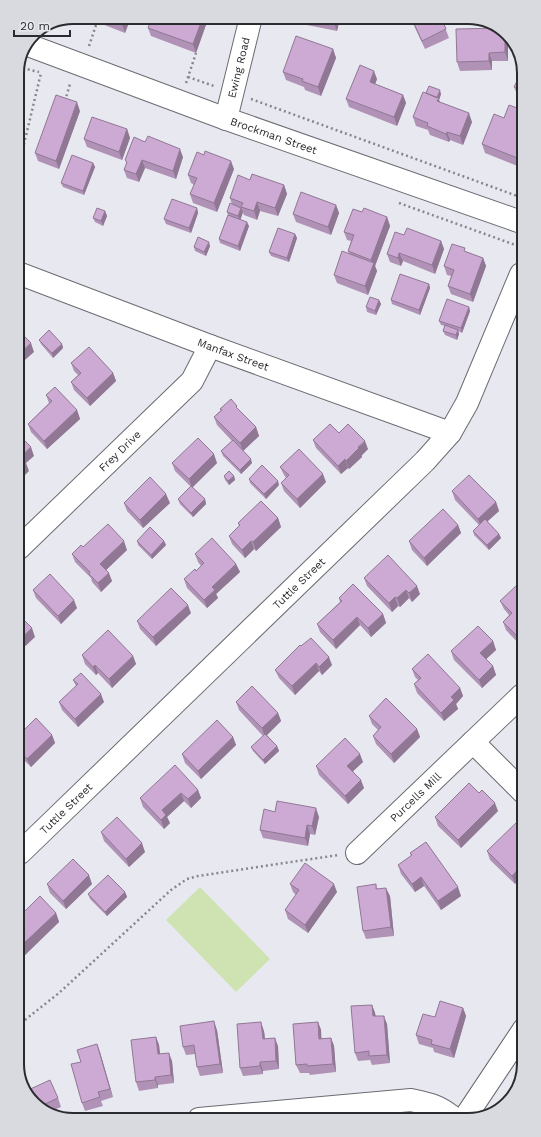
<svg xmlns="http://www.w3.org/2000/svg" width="541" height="1137" font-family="'Work Sans',sans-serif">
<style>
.green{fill:#cfe3b2}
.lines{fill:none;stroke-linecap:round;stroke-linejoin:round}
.minor-casing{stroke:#6b6b72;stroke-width:24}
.path{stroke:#86868c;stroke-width:2.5;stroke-dasharray:2 3;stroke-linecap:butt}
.minor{stroke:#fff;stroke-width:22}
.wall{fill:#b092b6}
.shaded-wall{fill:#907794}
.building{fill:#cdaad4;stroke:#907794}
.labels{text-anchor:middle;stroke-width:4;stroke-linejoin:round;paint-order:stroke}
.street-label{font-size:11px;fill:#2a2b2e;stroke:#e8e8f0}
.rim{fill:none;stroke:#2a2b2e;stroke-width:2}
</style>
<rect width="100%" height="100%" fill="#e8e8f0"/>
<path class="green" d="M200 887 270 959 236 992 166 920Z"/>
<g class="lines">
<defs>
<g id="minor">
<path id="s1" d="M28 45 221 117 521 222"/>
<path id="s2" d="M226 119 251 17"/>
<path id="s3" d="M18 273 210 346 450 433"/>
<path id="s4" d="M19 548 192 381 210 346"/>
<path d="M473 742 523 792"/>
<path id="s5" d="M20 853 425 461 450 433 467 403 521 274"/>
<path id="s6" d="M357 853 522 695"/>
<path d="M466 1116 524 1029"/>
<path d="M199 1119 411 1100C429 1104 437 1105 451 1116"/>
</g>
</defs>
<use href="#minor" class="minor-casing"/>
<path class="path" d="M89 46 97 22
M18 67 39 72
M188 77 214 86
M186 83 196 53
M251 99 520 197
M65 101 70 84
M18 169 41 73
M399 203 521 247
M21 1023 59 993 171 890 187 879 198 876 338 855"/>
<use href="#minor" class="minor"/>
</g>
<path class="wall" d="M84 17H131L125 33Z
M152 17H205L207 22 196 53 151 36 148 28Z
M304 17H340V18L337 31 307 25Z
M410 17H441L449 38 425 49Z
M508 37V61H492V70L460 71 457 62Z
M333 49 336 58 321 96 305 90 304 87 286 80 283 72Z
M520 77V94L516 92 514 87Z
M377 79 375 84 403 95 406 103 397 126 349 107 346 99Z
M426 93 441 94 439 100 440 103 472 122 463 145 450 140 449 142 430 135 428 130 416 126 413 117Z
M520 109V167L485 153 482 144 504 118Z
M80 111 59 169 38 161 35 153Z
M127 129 130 138 122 160 87 147 84 139Z
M183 157 176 179 145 168 139 182 127 178 124 170 127 164 125 160Z
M93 163 95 167 84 195 63 187 61 183Z
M234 169 217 212 193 203 190 194 194 185 191 183 188 175Z
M250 180 284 185 287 194 278 216 260 211 257 220 244 215 242 210 243 212 240 220 249 226 240 251 220 243 219 239 228 215 227 212 232 204 230 198Z
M336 205 339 213 331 235 296 222 293 214Z
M197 208 198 213 191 233 166 224 164 219Z
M105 211 107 216 103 226 95 222 93 218Z
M362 212 387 217 390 226 375 266 377 271 368 295 337 283 334 275 349 254 348 251 351 241 347 240 344 232Z
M295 234 297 238 289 262 271 256 269 252Z
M441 241 444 249 435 274 403 261 401 266 390 262 387 254Z
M210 246 206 256 195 251 194 247Z
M467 252 483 258 486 266 473 302 451 294 448 286 451 276 447 275 444 266Z
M429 284 430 288 420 315 392 304 391 300Z
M379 300 381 304 376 315 367 312 366 307Z
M469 307 470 311 462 333 458 331 459 334 457 340 445 335 443 331 445 326 441 325 439 321Z
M39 340 62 344 63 348 53 358 41 344Z
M71 363 113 373 116 381 90 406 74 390 71 382 78 375 74 371Z
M46 395 77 410 80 419 47 449 31 432 28 424 49 403Z
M220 409H238L256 427 259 436 243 451 252 463 241 474 223 456 221 451 232 441 217 425 214 417 221 410Z
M339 433 368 449 362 455V457L349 469 348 468 341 474 316 448 313 440Z
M172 463H217L192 487 205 499 206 504 193 517 180 504 178 499 191 487 175 471Z
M280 467 326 482 300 508 284 491 281 483 286 478 284 475Z
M224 476H234L235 480 229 485 225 480Z
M249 479 279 485 266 499 250 483Z
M452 491 496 502 499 511 487 522 499 534 501 538 489 550 474 535 473 531 479 525 455 500Z
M124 503H170L143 528 127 511Z
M278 518 281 527 256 551 254 549 245 558 232 544 229 536 239 526 238 523Z
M458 525 461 533 427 566 412 550 409 541Z
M137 541H164L166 545 152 559 138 545Z
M83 547 127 550 106 570 112 581 101 592 92 582 91 578 75 562 72 554Z
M195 554 236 564 240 572 216 594 218 598 207 608 187 588 184 579 196 571 201 566 198 562Z
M364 578 420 594 412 602 409 598 400 607 398 606 392 612 367 586Z
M522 588V647L506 630 503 622 509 615 504 609 500 601Z
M33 590 77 608 61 624 36 598Z
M339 598 383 614 386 623 371 637 360 625 336 649 320 632 317 624 340 602Z
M191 613 156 646 140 629 137 621Z
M493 641 496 650 486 659 493 666 496 675 482 688 454 660 451 651Z
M300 645 332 665 322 675 319 671 295 695 279 678 275 670Z
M82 655 133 656 136 664 112 688 98 673 96 675 85 664Z
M412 669 460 688 463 696 456 704 458 709 444 721 417 693 414 684 418 680 415 677Z
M73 680 104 702 78 727 62 710 59 702 76 686Z
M236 702 278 713 281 721 267 735 277 746 279 751 265 764 253 751 251 747 263 736 239 710Z
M369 716 417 729 420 737 394 763 376 744 373 736 378 730 372 724Z
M20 734 52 735 55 743 31 767 20 756Z
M233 737 236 745 201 779 185 763 182 754Z
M363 762 353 771 364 788 348 804 319 775 316 766Z
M198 790 201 798 191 808 184 801 167 817 170 823 164 829 143 807 140 798Z
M498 811 461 848 438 826 435 817Z
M275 812 319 817 315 835 310 834 308 846 263 838 260 830Z
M523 826 515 884 490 860 487 851Z
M101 832 145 852 129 867 104 841Z
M410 853 461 896 441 910 424 886 415 892 401 874 398 865 411 856Z
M47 884H92L66 909 50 893Z
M290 884 337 892 308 933 288 919 285 910 296 895 293 892Z
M376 884 377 889 390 896 394 936 366 939 363 931Z
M125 892 127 897 107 916 90 899 88 894Z
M56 913 59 922 25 955 21 951V915Z
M372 1005 375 1013 376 1016 387 1024 390 1063 372 1065 370 1060 358 1061 355 1053Z
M463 1008 466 1016 454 1058 434 1052 433 1048 419 1044 416 1035 435 1017Z
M318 1022 321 1030V1039L331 1038 334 1046 336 1072 310 1075 309 1073H300L296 1065Z
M217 1030 223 1073 200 1076 197 1067 195 1054 186 1055 183 1047Z
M264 1031 265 1039 278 1046 279 1069 263 1071V1074L243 1076 240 1068Z
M156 1037 159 1045 160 1054 172 1061 174 1083 158 1085V1088L139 1091 136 1082Z
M97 1044 113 1097 101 1101 103 1106 85 1111 82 1103 81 1062Z
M26 1091 58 1098 61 1107 49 1112 39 1108Z"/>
<path class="shaded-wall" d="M125 17H131L125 33 122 24Z
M203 17H205L207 22 196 53 193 44Z
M335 17H340V18L337 31 334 23Z
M505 32 508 37V61L505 52Z
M333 49 336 58 321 96 318 87Z
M489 53 492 61V70L489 61Z
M374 71 377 79 373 90 370 82Z
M440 90 441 94 439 100 442 106 440 110 436 100Z
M403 95 406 103 397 126 394 117Z
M77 102 80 111 59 169 56 161Z
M469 113 472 122 463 145 460 136Z
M127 129 130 138 122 160 119 152Z
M447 132 450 140 449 142 446 134Z
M180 149 183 157 176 179 173 171Z
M142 160 145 168 139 182 136 174Z
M231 161 234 169 217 212 214 203Z
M93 163 95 167 84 195 83 191Z
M284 185 287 194 278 216 275 208Z
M257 202 260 211 257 220 254 211Z
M336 205 339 213 331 235 328 227Z
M197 208 198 213 191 233 189 228Z
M241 208 243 212 240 221 238 216Z
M105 211 107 216 103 226 101 221Z
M387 217 390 226 375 266 377 271 368 295 365 286 373 265 371 260Z
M247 222 249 226 240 251 238 246Z
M295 234 297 238 289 262 287 258Z
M441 241 444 249 435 274 432 265Z
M209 242 210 246 206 256 204 252Z
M399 253 403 261 401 266 398 258Z
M483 258 486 266 473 302 470 294Z
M429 284 430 288 420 315 419 310Z
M379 300 381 304 376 315 375 311Z
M469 307 470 311 462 333 461 328Z
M458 330 459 334 457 340 456 335Z
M31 343 34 352 18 366V355Z
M62 344 63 348 53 358 52 353Z
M113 373 116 381 90 406 87 398Z
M77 410 80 419 47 449 44 441Z
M256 427 259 436 243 451 240 443Z
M365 441 368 449 362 455V457L349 469 346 461Z
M31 447 34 456 26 463 29 471 19 481V470L20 457Z
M214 454 217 463 192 488 189 479Z
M251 459 252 463 241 474 240 470Z
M345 459 348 468 341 474 338 466Z
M323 474 326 482 300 508 297 499Z
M234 476 235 480 229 485 228 481Z
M278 481 279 485 266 499 264 494Z
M166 494 170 503 143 528 140 520Z
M205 499 206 504 193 517 191 513Z
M496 502 499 511 481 527 478 519Z
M278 518 281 527 256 551 253 542Z
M458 525 461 533 427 566 424 558Z
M499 534 501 538 489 550 487 545Z
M124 541 127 550 104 572 100 564Z
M164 541 166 545 152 559 151 555Z
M251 541 254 549 245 558 242 550Z
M236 564 240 572 216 594 218 598 207 608 204 600 212 587Z
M109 573 112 581 101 592 98 583Z
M417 586 420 594 412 602 409 593Z
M406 590 409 598 400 607 397 598Z
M395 597 398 606 392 612 389 603Z
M74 600 77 608 61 624 58 616Z
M188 605 191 613 156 646 153 637Z
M383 614 386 623 371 637 368 628Z
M357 617 360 625 336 649 333 640Z
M32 628 35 637 19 652V640Z
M522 635V647L519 638Z
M493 641 496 650 483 662 480 653Z
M133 656 136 664 112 688 109 679Z
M329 657 332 665 322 675 319 667Z
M316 663 319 671 295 695 292 686Z
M95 665 98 673 96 675 93 667Z
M493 666 496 675 482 688 479 680Z
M460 688 463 696 456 704 458 709 444 721 441 713 451 697Z
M101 694 104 702 78 727 75 719Z
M278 713 281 721 265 737 262 728Z
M417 729 420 737 394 763 391 754Z
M52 735 55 743 31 767 27 759Z
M233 737 236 745 201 779 198 771Z
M277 746 279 751 265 764 263 760Z
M360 754 363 762 350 774 347 766Z
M361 780 364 788 348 804 345 796Z
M198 790 201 798 191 808 188 799Z
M181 793 184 801 167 817 170 823 164 829 161 820 162 810Z
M495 803 498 811 461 848 458 840Z
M316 808 319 817 315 835 312 826Z
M307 825 310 834 308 846 305 838Z
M142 843 145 852 129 867 126 859Z
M523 847V859L518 852Z
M523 864V876L515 884 512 876Z
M89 875 92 884 66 909 63 901Z
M421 877 424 886 415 892 412 884Z
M334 884 337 892 308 933 305 925Z
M458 887 461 896 441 910 438 901Z
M386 888 390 896 394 936 391 927Z
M125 892 127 897 107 916 105 912Z
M56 913 59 922 25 955 21 946Z
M372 1005 375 1013 376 1025 373 1016Z
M463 1008 466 1016 454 1058 450 1049Z
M384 1016 387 1024 390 1063 387 1055Z
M214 1021 217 1030 223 1073 220 1064Z
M261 1022 264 1031 266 1048 263 1039Z
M318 1022 321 1030 322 1047 319 1039Z
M156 1037 159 1045 161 1063 158 1054Z
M275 1038 278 1046 279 1069 276 1061Z
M331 1038 334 1046 336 1072 333 1064Z
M97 1044 100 1052 113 1097 110 1089Z
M169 1053 172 1061 174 1083 171 1075Z
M260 1062 263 1071V1074L260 1066Z
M155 1077 158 1085V1088L155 1080Z"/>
<path class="building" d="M103 17H125L122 24Z
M152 17H203L193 44 148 28Z
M307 17H335L334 23Z
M411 17H441L446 29 422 41Z
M501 28 505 32V52L489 53V61L457 62 456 29Z
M296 36 333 49 318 87 302 81 303 79 283 72Z
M360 65 374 71 370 82 403 95 394 117 346 99Z
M519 77H520V90L514 87Z
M429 86 440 90 437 98 426 93Z
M423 92 439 98 437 101 469 113 460 136 447 132 446 134 427 126 428 123 413 117Z
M56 95 77 102 56 161 35 153Z
M509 105 520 109V159L482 144 494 114 504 118Z
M92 117 127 129 119 152 84 139Z
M148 136 180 149 173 171 142 160 136 174 124 170 127 162 125 160 134 137 145 142Z
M205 151 231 161 214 203 190 194 197 178 188 175 197 152 204 155Z
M72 155 93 163 83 191 61 183Z
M252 174 284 185 275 208 257 202 254 211 241 207 243 203 230 198 238 175 250 180Z
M301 192 336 205 328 227 293 214Z
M172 199 197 208 189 228 164 219Z
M230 203 241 208 238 216 227 212Z
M97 208 105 211 101 221 93 218Z
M364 208 387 217 371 260 348 251 354 235 344 232 353 209 362 212Z
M228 215 247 222 238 246 219 239Z
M278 228 295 234 287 258 269 252Z
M407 228 441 241 432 265 399 253 398 258 387 254 395 232 404 235Z
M198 237 209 242 204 252 194 247Z
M452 244 465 248 464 251 483 258 470 294 448 286 454 270 444 266Z
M342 251 374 263 365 286 334 275Z
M400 274 429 284 419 310 391 300Z
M370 297 379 300 375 311 366 307Z
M447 299 469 307 461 328 439 321Z
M445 325 458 330 456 335 443 331Z
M18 330 31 343 18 355Z
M49 330 62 344 52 353 39 340Z
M89 347 113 373 87 398 71 382 81 373 71 363Z
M55 387 77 410 44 441 28 424 52 401 46 395Z
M231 399 237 406 236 407 256 427 240 443 214 417 222 410 220 409Z
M330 424 339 433 348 424 365 441 358 447 359 448 346 461 345 459 338 466 313 440Z
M19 435 31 447 20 457 26 463 19 470Z
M198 438 214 454 189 479 172 463Z
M233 440 251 459 240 470 221 451Z
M299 449 323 474 297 499 281 483 289 475 280 467Z
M262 465 278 481 264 494 249 479Z
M229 471 234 476 228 481 224 476Z
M469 475 496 502 478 519 452 491Z
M150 477 166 494 140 520 124 503Z
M191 486 205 499 191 513 178 499Z
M261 501 278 518 253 542 251 541 242 550 229 536 240 525 238 523Z
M443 509 458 525 424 558 409 541Z
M485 519 499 534 487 545 473 531Z
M108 524 124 541 100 564 109 573 98 583 89 574 90 572 72 554 81 545 83 547Z
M150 527 164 541 151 555 137 541Z
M212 538 236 564 212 587 215 590 204 600 184 579 195 569 196 571 204 563 195 554Z
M388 555 417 586 409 593 406 590 397 598 395 597 389 603 364 578Z
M50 574 74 600 58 616 33 590Z
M353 584 383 614 368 628 357 617 333 640 317 624 342 601 339 598Z
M518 584 522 588V635L519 638 503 622 512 613 500 601Z
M171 588 188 605 153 637 137 621Z
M19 615 32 628 19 640Z
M478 626 493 641 480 653 493 666 479 680 451 651Z
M108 630 133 656 109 679 95 665 93 667 82 655Z
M311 638 329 657 319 667 316 663 292 686 275 670 300 645 301 646Z
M428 654 460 688 451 697 454 700 441 713 414 684 421 678 412 669Z
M81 673 101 694 75 719 59 702 78 684 73 680Z
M252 686 278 713 262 728 236 702Z
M386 698 417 729 391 754 373 736 381 727 369 716Z
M36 718 52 735 27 759 20 751V734Z
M217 720 233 737 198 771 182 754Z
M265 734 277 746 263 760 251 747Z
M345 738 360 754 347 766 361 780 345 796 316 766Z
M175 765 198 790 188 799 181 793 162 810 166 815 161 820 140 798Z
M469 783 479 793 482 790 495 803 458 840 435 817Z
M277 801 316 808 312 826 307 825 305 838 260 830 264 809 275 812Z
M117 817 142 843 126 859 101 832Z
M518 821 523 826V847L518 852 523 857V864L512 876 487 851Z
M426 842 458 887 438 901 421 877 412 884 398 865 412 855 410 853Z
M73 859 89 875 63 901 47 884Z
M305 863 334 884 305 925 285 910 299 890 290 884Z
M108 875 125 892 105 912 88 894Z
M376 884V889L386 888 391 927 363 931 357 887Z
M40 896 56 913 21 946V915Z
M440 1001 463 1008 450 1049 431 1044 432 1040 416 1035 423 1014 435 1017Z
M372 1005 373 1016H384L387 1055 369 1056V1051L355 1053 351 1006Z
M214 1021 220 1064 197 1067 194 1045 183 1047 180 1026Z
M261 1022 263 1039 275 1038 276 1061 260 1062V1066L240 1068 237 1024Z
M318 1022 319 1039 331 1038 333 1064 307 1066V1064L296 1065 293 1024Z
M156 1037 158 1054 169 1053 171 1075 155 1077V1080L136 1082 131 1040Z
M97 1044 110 1089 98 1092 100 1097 82 1103 71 1064 81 1062 77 1050Z
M50 1080 58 1098 43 1105 46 1111 39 1108 26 1091Z"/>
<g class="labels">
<g class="street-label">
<text dy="4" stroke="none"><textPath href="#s2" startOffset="53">Ewing Road</textPath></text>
<text dy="4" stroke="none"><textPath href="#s1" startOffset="262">Brockman Street</textPath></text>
<text dy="4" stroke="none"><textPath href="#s3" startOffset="230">Manfax Street</textPath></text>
<text dy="4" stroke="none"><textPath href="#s4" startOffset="140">Frey Drive</textPath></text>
<text dy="4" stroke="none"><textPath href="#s5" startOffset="388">Tuttle Street</textPath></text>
<text dy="4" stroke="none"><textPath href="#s6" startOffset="81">Purcells Mill</textPath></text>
<text dy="4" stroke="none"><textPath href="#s5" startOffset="64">Tuttle Street</textPath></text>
</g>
</g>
<path d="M0 0H541V1137H0ZM73 24H468A49 49 0 0 1 517 73V1064A49 49 0 0 1 468 1113H73A49 49 0 0 1 24 1064V73A49 49 0 0 1 73 24Z" fill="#d9d9e0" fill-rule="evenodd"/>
<path class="rim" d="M73 24H468A49 49 0 0 1 517 73V1064A49 49 0 0 1 468 1113H73A49 49 0 0 1 24 1064V73A49 49 0 0 1 73 24Z"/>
<path d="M14 30v6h56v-6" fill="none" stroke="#2a2b2e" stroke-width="2"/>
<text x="20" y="30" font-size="12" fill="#2a2b2e" stroke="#e8e8f0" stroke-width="3" paint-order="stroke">20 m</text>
</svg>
